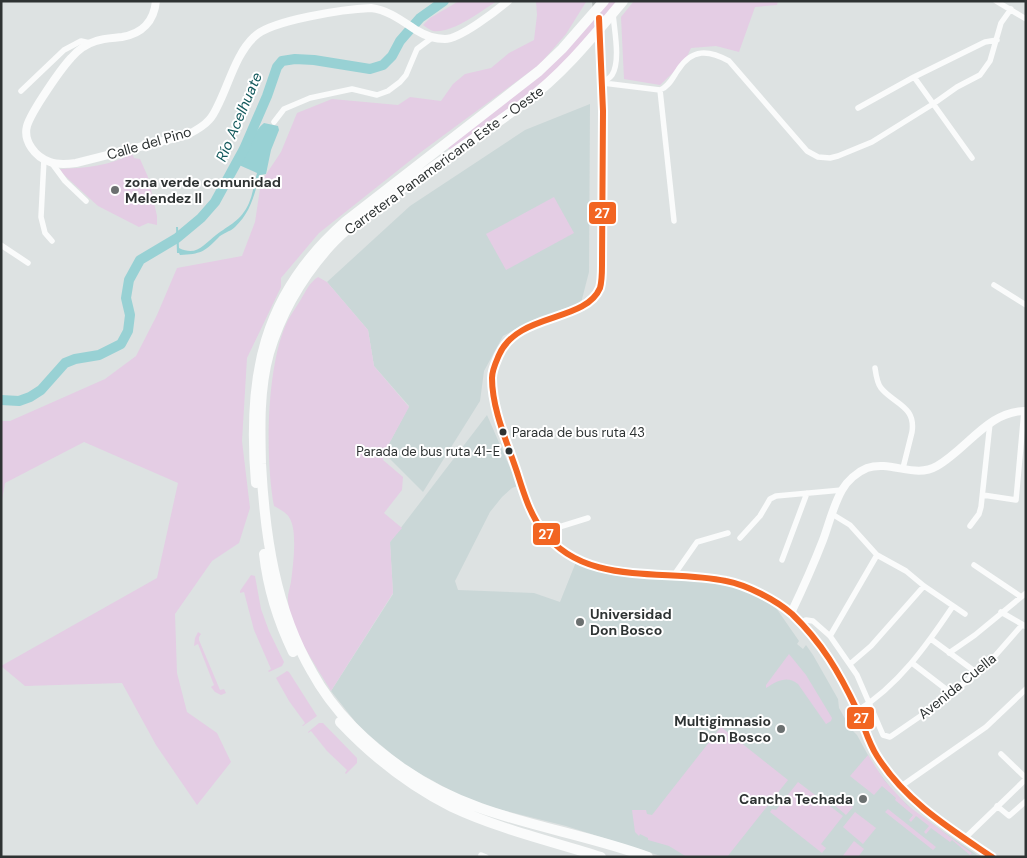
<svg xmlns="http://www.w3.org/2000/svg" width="1027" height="858" font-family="'DM Sans',sans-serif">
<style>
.built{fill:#cad7d7}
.green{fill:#e4cde4}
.water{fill:#98d1d4}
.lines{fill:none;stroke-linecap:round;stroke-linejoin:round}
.river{stroke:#98d1d4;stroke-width:10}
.secondary-tunnel{stroke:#babfbf;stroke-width:8;stroke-dasharray:8 4;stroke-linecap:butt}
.street{stroke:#fafbfb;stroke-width:5.5}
.secondary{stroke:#fafbfb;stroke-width:8}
.highway{stroke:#fafbfb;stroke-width:10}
.bus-1-casing{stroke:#fff;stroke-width:10}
.bus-1{stroke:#f26522;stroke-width:6}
.poi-dot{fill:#6b7070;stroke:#fff;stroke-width:2}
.bus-dot{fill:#2e3333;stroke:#fff;stroke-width:2}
.labels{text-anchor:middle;stroke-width:4;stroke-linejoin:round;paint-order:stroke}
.bus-label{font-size:13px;fill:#2e3333;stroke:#fff;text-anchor:start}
.street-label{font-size:14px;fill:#2e3333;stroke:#fff}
.poi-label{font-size:14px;font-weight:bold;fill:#2e3333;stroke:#fff;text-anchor:start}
.water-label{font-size:15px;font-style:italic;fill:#145a5d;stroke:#fff}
.line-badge{stroke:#fff;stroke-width:2}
.badge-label{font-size:14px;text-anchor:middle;font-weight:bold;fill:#fff}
</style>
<rect width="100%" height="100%" fill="#dde2e2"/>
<path class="built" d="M590 104 589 272 581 303 539 317 503 336 484 371 480 401 423 492 384 453 409 406 374 366 368 330 327 282 410 206 525 130Z
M487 415 518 486 512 488 502 497 490 512 455 581 458 590 534 593 560 602 576 562 726 583 753 592 774 605 799 641 797 644 803 649 806 645 813 655 838 699 839 708 851 729 857 735 874 766 893 791 915 812 980 857H664L566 826 486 806 457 794 406 766 370 736 357 724 331 691 393 594 390 542Z"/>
<path class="green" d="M459 1H497C481 11 452 34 433 31 430 30 426 27 423 25L430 18Z
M536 1 586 2 566 34 540 64 421 152 319 233 281 278V287L247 358 242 441 250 508 239 543 212 561 175 614 177 673 187 712 217 733 231 762 197 805 156 745 122 683 25 686 1 666 157 578 178 483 84 442 5 483 1 506V421H10L105 379 136 356 157 315 177 268 242 256 255 222 261 182 281 152 297 113 332 99 398 105 410 97 441 101 453 84 465 74 491 68 509 53 534 40 537 15Z
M610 1H620L574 54 531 93 450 150 448 148 572 44Z
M634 1H778L777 5 755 7 739 52 716 46 691 48 685 61 660 85 624 79 621 17Z
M132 153 134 158 140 159 148 177 157 216V225L148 223 139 227 98 206 63 174 60 169C84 168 112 166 132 153Z
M554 197 574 233 506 270 486 234Z
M318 277 327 282 368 330 374 366 409 407 384 453 383 460 403 477 402 490 384 513 402 528 390 542 393 593 331 691C317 667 290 630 288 601 287 595 290 588 291 582 293 566 297 535 291 521 288 513 281 510 274 506 265 459 266 364 288 320 292 313 296 307 300 301 306 291 309 283 318 277Z
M251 575 255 576 261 609 269 631 284 662 282 666 269 672 268 671 271 669 254 630 244 592 240 593V591Z
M198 632 201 634 199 637V640L220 690 224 689 226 693 221 695 215 692 211 687 214 685 198 644 194 646 195 638Z
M789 654 806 675 832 718 831 721 826 724 798 684C787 675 777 681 766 688V685Z
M287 671 289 672 317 716 303 726H302L305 723 289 701 276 678Z
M319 723H323L357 758V763L346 774 345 773 347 770 327 751 311 731 308 733V732Z
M721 727 788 780 727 857H687L669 846 648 840V838L640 834 639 836 635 832 632 810H646L647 814 652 815Z
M868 755 884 780 907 805 977 857 972 853 970 855 952 840 950 842 931 828 926 834 924 832 929 826 916 816 911 822 909 820 913 815 895 800 896 798 882 786 874 795 850 776Z
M798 782 843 816 821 844 826 848 822 853 770 812 772 809 776 810Z
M838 795 853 807 846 815 832 803Z
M888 809 936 847 933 850 885 812Z
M855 812 876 828 863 844 843 827Z
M854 841 864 849 858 857H842Z"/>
<path class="water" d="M264 123 278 126 279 130 271 150 266 174 260 175C254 195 251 212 235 227 230 232 222 233 218 238 204 252 201 254 180 255L179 253H177L176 227H178L179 248C197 257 204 244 216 235 229 225 241 221 249 203 253 194 254 183 257 173L239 165C249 150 250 135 264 123Z"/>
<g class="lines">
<path class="river" d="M1 400 19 401 30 397 41 390 65 363 75 359 99 355 121 344 128 331 130 315 126 298 129 280 140 260 177 238 201 218 215 202 244 149 267 96 277 67 282 61 295 59 314 60 370 69 383 65 392 56 400 41 420 18 444 1"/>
<path class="secondary-tunnel" d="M596 1 599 32"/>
<path class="street" d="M996 1 1026 19
M914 77 972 158
M603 83 660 90C669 87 673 77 678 70 692 48 709 50 729 61L807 151 818 157 830 158 838 156 872 142 933 104 957 87 980 75 990 61 1001 23 1011 9
M603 83C606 80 610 78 612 75 621 61 614 29 613 13
M660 90 674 221
M21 91 64 50 81 41 90 43
M858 108 914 77 985 42 997 40
M274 122 284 109 310 98 352 89 377 95 388 91 400 82 406 75 417 49 433 37
M44 159 41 217 45 233 52 241
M51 162 65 181 86 201
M1 245 28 263
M994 285 1026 305
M875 368C876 375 877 383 881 388 894 404 916 406 912 432L903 468
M983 495 1016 500 1024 411
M832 514 850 525 877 555 906 571 924 586 965 614
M970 526 979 514 981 507 990 423
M543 532 588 518
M740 538 760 516 770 499 776 496 842 490
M782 560 807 493
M974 565 1020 596
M674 575 697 542 728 533
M1001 612 1025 626
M800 623 806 620 813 621 830 636 857 675 883 735 890 737 938 704 987 665 1022 625
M830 636 877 555
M931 639 977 673
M949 653 975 635 1026 593
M912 663 951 693
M850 664 871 646 924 586
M857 711C898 686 927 645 953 606
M1001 754 1026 778
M900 787 986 727 1026 689
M997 806 1009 816 1026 801
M965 838 1026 779
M481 855 486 857"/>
<path class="secondary" d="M156 1C154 21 142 34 122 37 114 38 104 38 96 41 86 44 77 51 71 58 60 70 31 112 27 126 23 141 35 157 50 162 58 165 68 164 76 163L187 135C195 131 203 127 209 120 214 115 217 107 220 101 230 80 237 53 254 37 270 20 346 9 371 8 388 10 401 20 416 30 424 35 435 39 445 39 460 39 496 11 508 1
M599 36 603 111 602 265C602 272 602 281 600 288 585 323 518 312 499 355 496 362 492 370 492 378 492 409 507 442 517 472 523 491 530 515 543 531 585 588 666 568 726 581 747 585 776 600 792 614 822 643 839 672 857 710 864 725 868 742 877 756 905 801 949 828 992 857
M791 613C803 588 813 566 823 540 829 524 833 506 842 490 847 481 857 472 867 468 891 460 915 479 937 466 967 449 989 410 1026 411"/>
<path class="highway" d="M623 1C592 38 563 74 524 103 481 135 436 164 392 196 371 211 348 226 330 246 302 277 281 313 269 353 259 389 260 427 261 464 265 537 275 608 312 672 333 711 368 745 405 770 477 821 567 827 648 857
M256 483C247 377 262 295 345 222L539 71 562 49 604 1
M264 554C268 589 278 621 293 652
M340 722C372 756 410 786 452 807 499 829 551 841 601 857"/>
<defs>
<path id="bus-1" d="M599 18 603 111 602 265C602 272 602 281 600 288 585 323 518 312 499 355 496 362 492 370 492 378 492 409 507 442 517 472 523 491 530 515 543 531 585 588 666 568 726 581 747 585 776 600 792 614 822 643 839 672 857 710 864 725 868 742 877 756 905 801 949 828 992 857"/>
</defs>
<use href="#bus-1" class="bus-1-casing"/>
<use href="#bus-1" class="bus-1"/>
</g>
<g class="poi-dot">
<circle cx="115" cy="190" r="5"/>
<circle cx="580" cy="622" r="5"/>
<circle cx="781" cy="729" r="5"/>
<circle cx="863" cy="799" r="5"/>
</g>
<g class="bus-dot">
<circle cx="503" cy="432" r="4.5"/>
<circle cx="509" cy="451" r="4.5"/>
</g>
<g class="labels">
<g class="bus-label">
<text x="512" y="437">Parada de bus ruta 43</text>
<text x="500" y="456" text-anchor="end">Parada de bus ruta 41-E</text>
</g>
<g class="street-label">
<text transform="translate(149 143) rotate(-16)" y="5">Calle del Pino</text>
<text transform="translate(444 160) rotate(-36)" y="5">Carretera Panamericana Este - Oeste</text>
<text transform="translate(957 686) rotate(-39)" y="5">Avenida Cuella</text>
</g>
<g class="poi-label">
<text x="125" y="187">zona verde comunidad<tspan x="125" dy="16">Melendez II</tspan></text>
<text x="590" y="619">Universidad<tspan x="590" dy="16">Don Bosco</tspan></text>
<text x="771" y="726" text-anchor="end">Multigimnasio<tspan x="771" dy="16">Don Bosco</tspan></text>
<text x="853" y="804" text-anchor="end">Cancha Techada</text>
</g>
<g class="water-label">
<text transform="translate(239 117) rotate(-67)" y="5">Río Acelhuate</text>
</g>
</g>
<g class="line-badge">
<rect x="588" y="201" width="29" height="24" rx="5" fill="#f26522"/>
<rect x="532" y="522" width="29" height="24" rx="5" fill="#f26522"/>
<rect x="846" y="706" width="29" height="24" rx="5" fill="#f26522"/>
</g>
<g class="badge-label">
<text x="602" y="218">27</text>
<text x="546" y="539">27</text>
<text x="861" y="723">27</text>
</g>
<rect width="1027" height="858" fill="none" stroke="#2e3333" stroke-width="5"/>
</svg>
